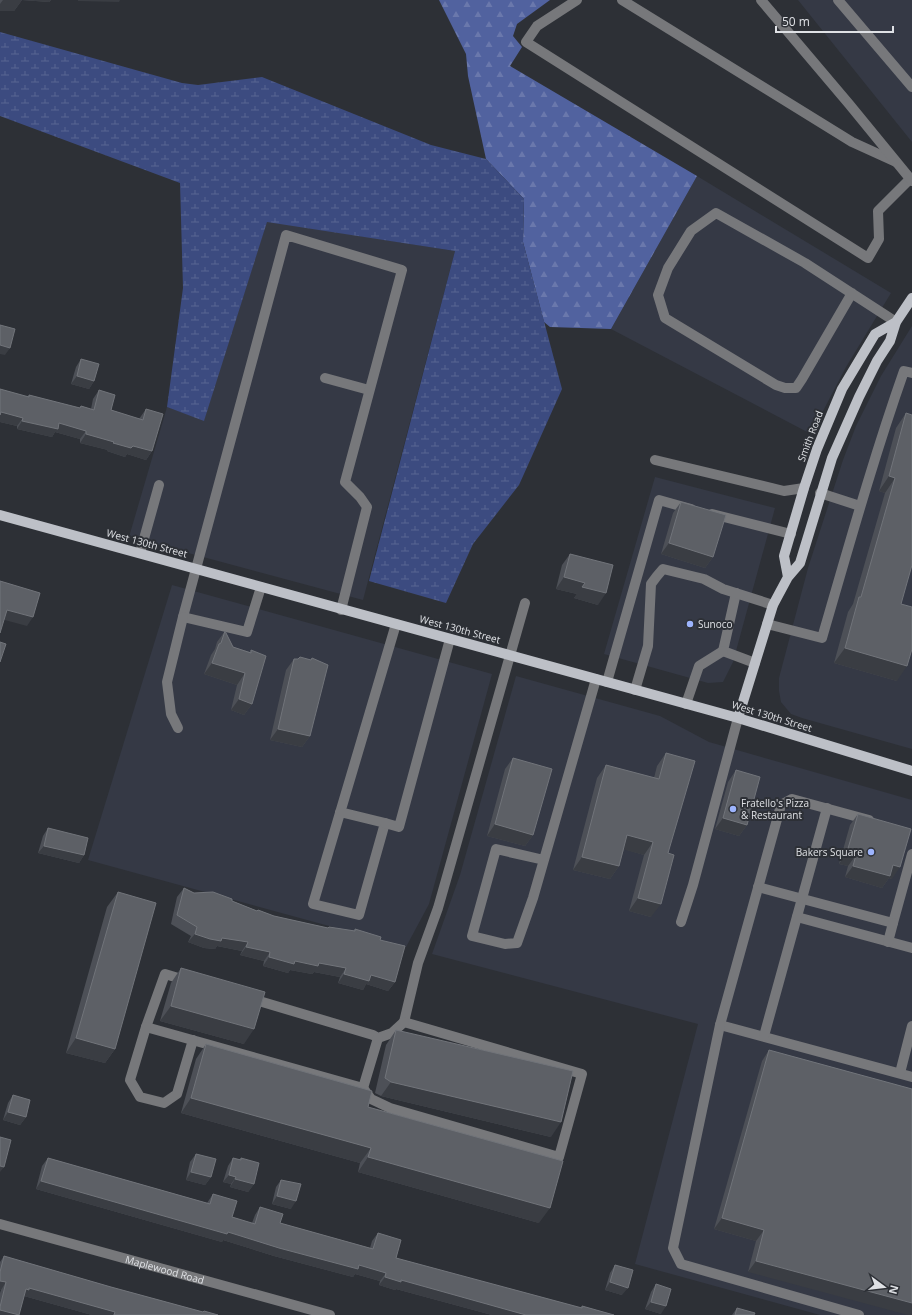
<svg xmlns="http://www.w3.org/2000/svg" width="912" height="1315" font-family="'Open Sans',sans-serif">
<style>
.built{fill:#353945}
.forest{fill:url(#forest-firs)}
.wetland{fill:url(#wetland-marsh)}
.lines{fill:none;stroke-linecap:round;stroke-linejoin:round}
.minor{stroke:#77787b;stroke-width:10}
.major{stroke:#bdc0c7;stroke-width:10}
.wall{fill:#4d5057}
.shaded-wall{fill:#3a3d43}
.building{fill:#5d6066;stroke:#71747a}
.poi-dot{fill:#9db4fd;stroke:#2d3036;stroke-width:1.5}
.labels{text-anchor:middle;stroke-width:4;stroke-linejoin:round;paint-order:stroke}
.street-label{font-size:10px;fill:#dfe1e5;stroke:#2d3036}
.poi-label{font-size:10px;fill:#dfe1e5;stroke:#2d3036;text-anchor:start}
</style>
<defs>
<pattern id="forest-firs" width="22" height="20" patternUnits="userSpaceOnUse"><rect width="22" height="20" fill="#51629f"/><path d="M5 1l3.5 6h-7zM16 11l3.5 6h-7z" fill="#6a78ac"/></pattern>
<pattern id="wetland-marsh" width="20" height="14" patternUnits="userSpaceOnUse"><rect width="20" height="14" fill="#3c4b80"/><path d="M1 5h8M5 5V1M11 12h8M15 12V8" fill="none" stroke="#586592"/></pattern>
</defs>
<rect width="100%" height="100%" fill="#2d3036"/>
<path class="built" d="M798 0H912V142Z
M697 176 891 293 846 367 811 434 611 329Z
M267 221 455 251 363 600 129 537 167 407 204 420Z
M912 326V749L802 718 791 714 781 702 779 691V678L808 568 843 460 856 426 881 376Z
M655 477 775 508 733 662 723 682 708 683 604 654Z
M172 585 492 674 429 904 406 947 88 860Z
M516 676 660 716 709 742 912 800V1315H820L635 1264 698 1024 432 954 460 875Z"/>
<path class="forest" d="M439 0H550L517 24 513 36 522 47 510 66 697 176 611 329 550 327 544 322 523 242 524 199 486 159 468 76 466 54Z"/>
<path class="wetland" d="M0 32 182 83 198 85 262 77 431 145 486 159 524 199 523 242 562 389 519 485 473 544 446 603 369 581 455 251 267 222 204 421 167 407 183 288 180 183 0 116Z"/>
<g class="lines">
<g class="minor">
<path d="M577 0 537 26 526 42 868 258 879 239 878 211 910 179"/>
<path d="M622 0 852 142 896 162"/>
<path d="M761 0 849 104 912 181"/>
<path d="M838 0 912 87"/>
<path d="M852 293 802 379 796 388H785L776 385 665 318 658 295 668 268 691 231 716 213 805 263 896 322"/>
<path d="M325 378 369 390"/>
<path d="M655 460 784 491 804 488"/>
<path d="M820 493 860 506"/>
<path d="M712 514 791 534"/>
<path d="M140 553 159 485"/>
<path d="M261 587 247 632 183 617 286 235 402 270 345 482 360 497 367 507 341 610"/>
<path d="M736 593 723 651 755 663"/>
<path d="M767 624 822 638C848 549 873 459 904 371L912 373"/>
<path d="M607 682 659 500 691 509"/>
<path d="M635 690 648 646 651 584 657 576 663 569 704 579 723 589 773 605"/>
<path d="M686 704 699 666 723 651"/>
<path d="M178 728 171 714 167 682 183 617"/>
<path d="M340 812 385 823 359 915 313 904 396 624"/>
<path d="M869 820 792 799 781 805 720 1025 912 1077"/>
<path d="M385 823 399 827 450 639"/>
<path d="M544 860 496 849 472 936 505 944 517 943 533 898 596 679"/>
<path d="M758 887 893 923 912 854"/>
<path d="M797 917 912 948"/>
<path d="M681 922 693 885 738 718"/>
<path d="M888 942 893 923"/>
<path d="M188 981 165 974 146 1027 363 1088 371 1099 390 1108 559 1157 582 1074 404 1022 418 963 438 908 525 603"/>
<path d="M249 998 373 1035 378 1038 392 1033 404 1022"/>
<path d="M720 1025 673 1248 681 1264 859 1315"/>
<path d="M146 1027 130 1080 140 1097 164 1103 177 1094 193 1040"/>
<path d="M764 1036 827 808"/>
<path d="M900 1073 912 1026"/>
<path d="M363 1088 378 1038"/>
<path id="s1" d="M0 1224 330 1315"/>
</g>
<path class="major" d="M0 515 738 718 912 771
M788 577 784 556 804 488 817 449 842 389 875 334 896 322
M738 718 773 605 788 577 800 563 832 458 859 397 877 361 890 341 896 322 912 298"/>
</g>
<path class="wall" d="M0 0H51L49 2 22 0 14 11H0Z
M81 359 94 381 89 389 71 384 76 367Z
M0 389 28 397 29 395 80 408 81 406 91 409 93 399 99 390 111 410 139 419 146 409 152 451 146 460 127 454 125 457 107 451 108 450 80 443V439L55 432 52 437 17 429V426L0 422Z
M906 413 901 604 897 681 834 663 848 612 853 604 885 493 879 491 896 428Z
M681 502 713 557 705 568 661 554 673 513Z
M570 554 598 605 574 598 577 594 556 589 562 565Z
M225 631 233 647 250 652 251 650 252 704 244 715 231 710 237 685 204 674 211 655 215 649 217 642Z
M312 658 310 736 302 747 270 740 286 670 294 659 311 660Z
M666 753 668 853 651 917 629 911 644 855 624 849 619 866 610 879 573 870 597 778 606 765 654 778 657 766Z
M513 758 533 835 525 846 487 836 505 769Z
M736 770 747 825 739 836 715 829 728 782Z
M858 814 892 879 889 878 882 888 845 877 848 866 839 864 850 825Z
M48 828 84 855 79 863 38 853 43 836Z
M184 888 194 893 232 901 257 911 258 910 274 916 328 928 329 927 354 931 355 929 380 940 395 982 388 991 366 984 363 990 338 983 340 977 314 972 312 974 290 970 288 973 263 966 264 961 240 955 242 951 217 946 215 949 204 948 188 942 191 936 171 924 177 897Z
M118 892 115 1049 105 1063 66 1053 107 907Z
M181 968 244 1044 160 1021 171 983Z
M396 1030 551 1137 381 1096 375 1093 386 1045Z
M206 1044 368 1107 539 1223 358 1172 360 1163 181 1113 196 1059Z
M769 1050 912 1089 748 1272 756 1241 714 1229 762 1061Z
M13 1095 26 1117 20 1125 3 1120 8 1103Z
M196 1154 211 1177 205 1185 186 1180 190 1162Z
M48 1158 207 1203 213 1194 232 1217 252 1223 255 1215 260 1207 280 1223 370 1248 372 1241 378 1233 396 1258 581 1308 582 1306 614 1315H492L396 1289 395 1290 379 1285 380 1281 355 1274 353 1277 274 1256 223 1240 222 1242 36 1189 42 1166Z
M233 1158 239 1160 241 1158 254 1184 248 1192 230 1187 231 1184 223 1182 228 1166Z
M281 1180 291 1209 272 1204 276 1187Z
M4 1256 111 1287 203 1312 218 1315H92L24 1296 0 1315V1293L1 1290H0V1262Z
M615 1265 622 1295 605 1290 610 1273Z
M656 1284 661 1314 645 1309 651 1292Z
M737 1308 754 1315H732Z"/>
<path class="shaded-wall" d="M3 0H51L49 2 22 0 14 11H0V4Z
M78 0H120L119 2 78 1Z
M0 345 10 348 5 355 0 354Z
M77 376 94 381 89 389 71 384Z
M1 412 23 418 17 426 0 422V413Z
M22 421 59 423 86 431 80 439 55 432 52 437 17 429Z
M86 434 114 442 108 450 80 443Z
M113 443 133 446 152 451 146 460 127 454 125 457 107 451Z
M889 476 895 478 885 493 879 491Z
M669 543 713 557 705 568 661 554Z
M564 577 585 583 577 594 556 589Z
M582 587 606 593 598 605 574 598Z
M7 610 33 617 27 626 1 619Z
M845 648 907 666 897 681 834 663Z
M212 663 245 673 237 685 204 674Z
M239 699 252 704 244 715 231 710Z
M278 729 310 736 302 747 270 740Z
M723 818 747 825 739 836 715 829Z
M495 824 533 835 525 846 487 836Z
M627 835 653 842 644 855 618 848Z
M44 846 84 855 79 863 38 853Z
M847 852 856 855 848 866 839 864Z
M582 857 619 866 610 879 573 870Z
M893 865 900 867 892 879 889 878 882 888 845 877 853 866Z
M638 898 661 904 651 917 629 911Z
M195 934 222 938 248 942 242 951 217 946 215 949 204 948 188 942Z
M246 947 270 952 264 961 240 955Z
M269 957 295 961 319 963 346 968 340 977 314 972 312 974 290 970 288 973 263 966Z
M344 974 371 975 395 982 388 991 366 984 363 990 338 983Z
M171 1006 254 1029 244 1044 160 1021Z
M76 1038 115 1049 105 1063 66 1053Z
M391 1082 561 1122 551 1137 381 1096Z
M191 1098 371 1148 360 1163 181 1113Z
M8 1112 26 1117 20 1125 3 1120Z
M368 1157 550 1208 539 1223 358 1172Z
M0 1166 4 1167 0 1172Z
M191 1172 211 1177 205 1185 186 1180Z
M229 1175 236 1177 231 1184 223 1182Z
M235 1179 254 1184 248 1192 230 1187Z
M41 1181 228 1232 359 1265 386 1273 380 1281 355 1274 353 1277 274 1256 223 1240 222 1242 36 1189Z
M277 1196 296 1201 291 1209 272 1204Z
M722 1218 764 1230 756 1241 714 1229Z
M756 1261 912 1303V1315H908L748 1272Z
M385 1277 401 1280 526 1315H492L396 1289 395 1290 379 1285Z
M0 1281 6 1282 1 1290H0Z
M610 1282 628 1288 622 1295 605 1290Z
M29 1288 115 1312 113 1315H92L24 1296 23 1298 26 1289Z
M651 1302 666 1306 661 1314 645 1309Z
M0 1310 19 1315H0Z"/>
<path class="building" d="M0 325 15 329 10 348 0 345Z
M81 359 99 364 94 381 77 376Z
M0 389 29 397V395L80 408 81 406 94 410 99 390 115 395 111 410 143 420 146 409 163 414 152 451 133 446 131 448 113 443 114 442 86 434V431L59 423 58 429 22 421 23 418 1 412 0 415Z
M906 413 912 415V565L901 604 912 607V649L907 666 845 648 859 597H861L895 478 889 476Z
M681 502 726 515 713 557 669 543Z
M570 554 613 565 606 593 582 587 585 583 564 577Z
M0 581 40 593 33 617 7 610 0 633Z
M225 631 233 647 251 653V650L266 656 252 704 239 699 245 673 212 663 219 644 221 643Z
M0 642 6 644 0 662Z
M300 657 311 660 312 658 328 665 310 736 278 729 294 659H298Z
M666 753 695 761 668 853 674 855 661 904 638 898 653 842 627 835 619 866 582 857 606 765 659 779Z
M513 758 552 769 533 835 495 824Z
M736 770 760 777 747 825 723 818Z
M858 814 911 829 900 867 893 865 890 876 853 866 856 855 847 852Z
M48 828 88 838 84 855 44 846Z
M184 888 194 893 213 892 232 899V901L257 911 258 910 274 916 328 928 329 927 355 931V929L381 937 380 940 405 946 395 982 371 975 369 981 344 974 346 968 319 963 318 966 295 961 294 964 269 957 270 952 246 947 248 942 222 938 221 941 210 939 195 934 197 927 177 915Z
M118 892 156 903 115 1049 76 1038Z
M181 968 265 992 254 1029 171 1006Z
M396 1030 573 1071 561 1122 391 1082 385 1078Z
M206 1044 372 1091 368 1107 563 1161 550 1208 368 1157 371 1148 191 1098Z
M769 1050 912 1089V1303L756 1261 764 1230 722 1218Z
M13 1095 30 1100 26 1117 8 1112Z
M0 1137 11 1140 4 1167 0 1166Z
M196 1154 216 1159 211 1177 191 1172Z
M48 1158 210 1204 213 1194 237 1201 232 1217 255 1224 260 1207 283 1214 280 1223 373 1249 378 1233 401 1240 396 1258 582 1308V1306L614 1315H526L401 1280V1282L385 1277 386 1273 359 1265 358 1269 279 1248 228 1232 227 1234 41 1181Z
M233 1158 241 1160V1158L259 1163 254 1184 235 1179 236 1177 229 1175Z
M281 1180 301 1184 296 1201 277 1196Z
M4 1256 111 1287 203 1312 204 1311 218 1315H114L115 1312 29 1288V1290L26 1289 19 1315 0 1310V1307L6 1282 0 1281V1272Z
M615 1265 633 1270 628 1288 610 1282Z
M656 1284 671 1289 666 1306 651 1302Z
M737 1308 755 1313 754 1315H735Z"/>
<g class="poi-dot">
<circle cx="690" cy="624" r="4"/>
<circle cx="733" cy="809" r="4"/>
<circle cx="871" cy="852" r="4"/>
</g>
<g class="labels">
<g class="street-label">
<text transform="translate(810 436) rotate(-69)" y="4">Smith Road</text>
<text transform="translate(147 543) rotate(15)" y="4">West 130th Street</text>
<text transform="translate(460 629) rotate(15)" y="4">West 130th Street</text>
<text transform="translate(772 716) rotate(17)" y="4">West 130th Street</text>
<text dy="4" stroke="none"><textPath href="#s1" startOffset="171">Maplewood Road</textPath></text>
</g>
<g class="poi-label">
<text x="698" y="628">Sunoco</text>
<text x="741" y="807">Fratello's Pizza<tspan x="741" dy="12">&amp; Restaurant</tspan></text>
<text x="863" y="856" text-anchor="end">Bakers Square</text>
</g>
</g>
<g transform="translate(884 1287) rotate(105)" stroke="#2d3036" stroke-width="3" paint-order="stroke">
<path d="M0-3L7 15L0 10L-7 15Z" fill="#dfe1e5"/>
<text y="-6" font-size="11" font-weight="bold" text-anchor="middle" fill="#dfe1e5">N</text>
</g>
<path d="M776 26v6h117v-6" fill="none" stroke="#dfe1e5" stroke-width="2"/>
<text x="782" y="26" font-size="12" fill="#dfe1e5" stroke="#2d3036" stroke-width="3" paint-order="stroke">50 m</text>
</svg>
